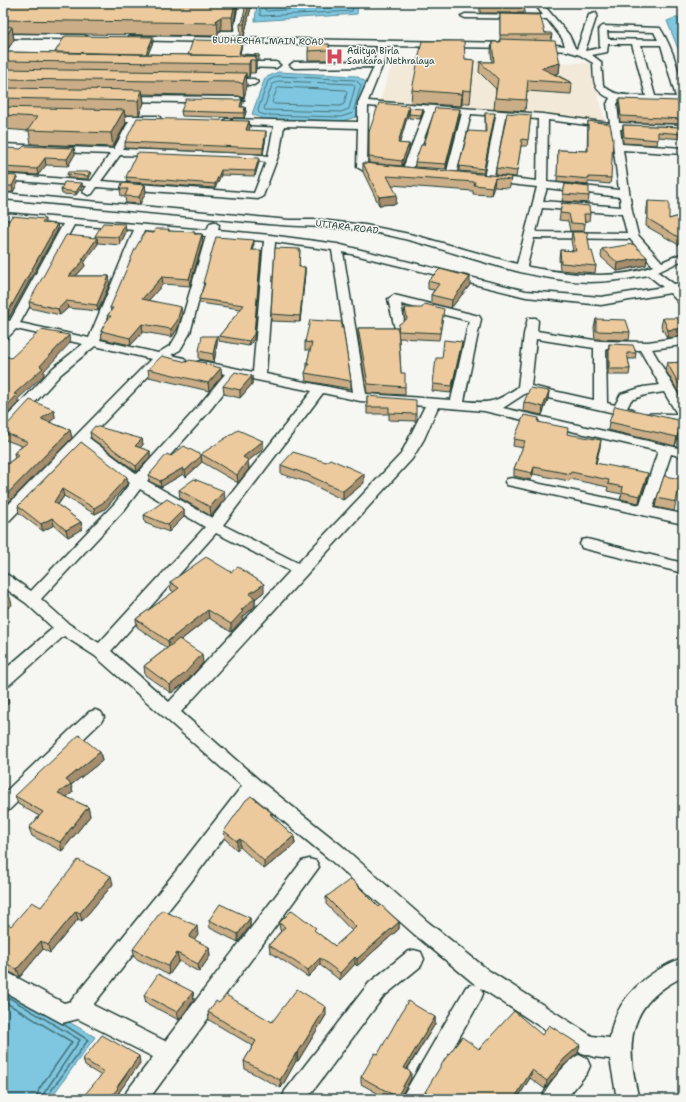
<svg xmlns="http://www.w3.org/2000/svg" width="686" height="1102" font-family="'Shantell Sans',sans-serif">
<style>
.built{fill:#f3e9d8}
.water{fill:#7fc6e0;stroke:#598f9b}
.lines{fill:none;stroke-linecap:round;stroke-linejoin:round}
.shore-far1{stroke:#457479;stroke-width:1}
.shore{stroke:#457479;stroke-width:1.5}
.street-casing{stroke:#1f3d34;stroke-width:3}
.street{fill:#f6f6f2;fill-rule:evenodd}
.wall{fill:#cbae87;stroke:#1f3d34}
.shaded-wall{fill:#a58d6e;stroke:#1f3d34}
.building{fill:#ecca9d;stroke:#1f3d34}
.labels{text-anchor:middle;stroke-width:3;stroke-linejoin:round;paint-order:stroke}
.far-street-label{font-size:9px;fill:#1f3d34;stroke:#f6f6f2}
.far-poi-label{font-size:9px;fill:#1f3d34;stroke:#f6f6f2;text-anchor:start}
</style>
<rect width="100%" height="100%" fill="#f6f6f2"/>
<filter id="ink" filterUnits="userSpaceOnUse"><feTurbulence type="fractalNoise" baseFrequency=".025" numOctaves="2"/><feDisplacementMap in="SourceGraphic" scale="8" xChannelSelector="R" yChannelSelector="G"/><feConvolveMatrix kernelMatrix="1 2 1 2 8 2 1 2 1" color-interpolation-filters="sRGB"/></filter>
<g filter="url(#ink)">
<path class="built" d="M394 59 590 63 605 121 379 103Z"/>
<path class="water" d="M257 3H358L357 14 255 21Z
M675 18H683V61L667 21Z
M278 72 356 76 366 82 356 117 342 121 263 119 252 114 265 78Z
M3 984 95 1037 50 1099H3Z"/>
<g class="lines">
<path class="shore-far1" d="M260 3V15L262 16 352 11 354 3
M265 3V10L267 11 347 6 349 3
M278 76 355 80 361 85 353 113 341 117 265 115 259 113 258 110 268 81Z
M279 81 353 84 355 87 349 109 341 112 265 110 264 108 272 85Z
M281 87 345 90 347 92 344 104 340 106 274 104 272 102 277 89Z"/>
<path class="shore" d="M3 994 80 1040 44 1093 42 1099
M3 1001 72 1042 39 1089 36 1099
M47 1099 48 1095 88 1040 63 1024"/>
<defs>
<path id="street" d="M239 3H247L242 34 238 36 219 35 218 33 222 31H234Z
M534 3H542L569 35 575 48 577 49 589 15 596 13 597 15 585 51 600 48 599 28 603 26 660 28C674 50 683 81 683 107L680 106 678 102 620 100 617 104 619 123 683 125V131L620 129 622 144 683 148V154L623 150 632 211 638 235 662 262 683 253V260L658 272 674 284 683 282V289L680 290 683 294V305L679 303 670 293 601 305 526 297 343 252 366 394 451 400 469 321 401 304 405 326 399 330 395 329 388 299 394 295 479 316 481 319 464 401C491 404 496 402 518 387L524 334 528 318H536L538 321 537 331 600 341 648 342 683 337V345L652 349 683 403V422L662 423 646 420 644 417 646 414C655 412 667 415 677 414L664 392 645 395 631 400 627 408 633 409 635 412 633 415 628 416 526 393 503 408 683 449V457L671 454 653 508 683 514V524L512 486 507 485 505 482 507 479 512 478 640 505 658 451 484 411 438 407 424 439 412 459 181 712 259 780 342 846 428 922 488 970 592 1036 610 1038C614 999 649 970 683 958V977C626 1004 625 1045 639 1099H617L610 1059 594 1057 579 1052 481 988 483 994 480 1001 424 1099H401L466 987 473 984 477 986 414 934 328 858 254 797 190 883 93 1005 165 1041 302 861 309 859 316 861 319 867 149 1099H124L127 1091 153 1057 78 1019 62 1023 3 991V970L64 1003 71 1001 176 871 242 786 95 656 64 636 9 685 3 687V671L53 628 26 603 3 587V574L8 575 31 591 115 503 130 483 82 446 8 522 3 524V510L151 359 95 346 61 374 8 432 3 433V421L53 368 83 344 16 329 7 338 3 339V319L10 321 63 224 3 219V213L207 230 210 223 214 222 219 225 218 230 270 235 337 244 526 291 601 297 663 287 648 275C628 279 609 282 589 282 513 280 442 243 366 231 333 226 301 227 268 224 180 216 91 207 3 199V193L289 220H320L365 225 414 235 517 264 537 187 491 182 484 178 496 116 471 114 456 175 451 178 446 175 462 113 434 111 412 171 407 174 402 171 425 111 368 106 367 164 388 167 389 169 388 171 384 172 362 170 357 167 358 128 284 126 280 151 263 196 258 199 97 187 92 194 88 195 83 192 87 186 3 180V174L91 181 110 154 3 150V144L114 149 129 121H105L102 120V116H157L160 117V121H138L123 149 252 154 268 156 274 126 229 124 224 121 226 119 358 122V103L374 67 294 68 290 65 294 62 375 61 377 46 129 40V36H132L512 43 516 46 515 48 386 46 383 64 368 101 543 114 610 123 607 104 610 98C592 90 594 81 593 63L580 55 567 51 536 49 532 46 536 43 565 46 562 38 547 19 465 18 461 16 465 14 543 15ZM607 31 654 32 658 40 608 39ZM608 44H632L646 96C630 95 615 97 603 85L601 62 592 55 607 52ZM641 45H661L676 97 655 96ZM505 117 538 119 537 181 494 176ZM548 120 611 128 619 190 547 182ZM120 155 252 160 266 162 254 193 101 181ZM547 188 620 197 621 207 543 201ZM542 208 622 214 627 233 536 232ZM74 225 134 230 89 338 20 323ZM144 231 206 236 178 333 171 345 158 353 100 340ZM216 237 264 241 253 372 201 361 197 362 195 365 197 368 225 374 196 409 137 474 89 438 163 361 180 365 186 361 184 358 171 355 180 350 190 333ZM534 238 630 239 653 266C614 281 569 274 529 267L527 266ZM275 242 332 250 353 392 266 374ZM536 339 594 348V400L531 386ZM606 349 640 350 660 385 643 387 621 394 615 405 607 403ZM237 376 312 391 212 518 147 481 206 415ZM323 393 360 401 425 406 401 454 298 563 223 525ZM140 489 205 527 99 643 69 624 41 599 125 509ZM216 533 290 571 169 702 111 651Z
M3 34 84 35 88 37 84 39 3 38Z
M236 62H276L280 65 276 68 233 67 232 65Z
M226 79H254L258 82 254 85 223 84 222 82Z
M124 96 239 97 244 100 239 103 121 101V97Z
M587 539 683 563V573L582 548 580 544 582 540Z
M95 710 101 712 104 717 101 722 9 810 3 813V794L89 712Z
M414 950 421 952 424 959 421 966 383 997 307 1099H282L285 1091 369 983 407 952Z
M579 1055 587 1059 590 1066 587 1073 566 1099H541C547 1086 566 1061 579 1055Z"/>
</defs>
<use href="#street" class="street-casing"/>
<use href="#street" class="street"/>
</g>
<path class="wall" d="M3 3H237L233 30H221L218 32V36L13 33 14 40 6 52 55 53V52L153 42 148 54 188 55 242 41V44L240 54 259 55V60H256V69L255 73H250L249 77H246L247 86 244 98 239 96 143 94 144 103 139 115H125L126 123 113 147 31 144 29 131 3 129Z
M246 3H252L244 36H241L240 24 243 21Z
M480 3 525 7 524 13H480Z
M500 14 552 35 551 40 560 63 559 73 555 74 572 83 571 94 527 91 525 111 494 109 496 89 479 72 480 62H492L491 52 492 42H500Z
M329 44V60H308V51Z
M465 59 474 60 470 103H462L461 106 411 103 412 90Z
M619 99 683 103V124L620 122 619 104Z
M243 103 241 107H245L246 112 244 118 182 116 181 111Z
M409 106V111L399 144H409V150L402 166 369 163V132Z
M423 109V112L420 119 409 118V114Z
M485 113 494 117 484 173 459 171V166L485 132Z
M460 114 446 169 415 167V162L424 145Z
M531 115 527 146H521L516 177 496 175V168Z
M249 121 250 127 248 131 266 137 263 154 125 148V142Z
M588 121 611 178 610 184 588 182V185L557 182 558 150 587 151Z
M623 125 683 127V139L658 137 657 145 623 143 622 131Z
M74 148 75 154 68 166 46 165 38 175 3 173V154L21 149Z
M259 162 255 176 221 175 215 188 127 182 126 177Z
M363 163 511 177 510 186 509 188 494 187 491 195 473 194V191L391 185 396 204 379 205 363 172Z
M90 172 91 175 88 179 68 178 67 174Z
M3 175 18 183 13 192 3 193Z
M82 183V187L76 195 62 194 61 190Z
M565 184 589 196 588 203 562 201Z
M145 185 146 192 140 204 126 203 125 197 121 196 120 189Z
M648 201 669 219 683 215V244L679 245 646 226 647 208Z
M562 203 590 214 589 221H585V224L584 231H570L568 221 559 220Z
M45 219V223L57 224 58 229 9 318H3V228Z
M125 224 126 232 120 245 98 243 84 263 85 266 76 276H109L110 283 98 311 68 308 60 315 30 308 29 302 95 238V236Z
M169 229V231L202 234 203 241 190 286 163 284 148 301 182 314 178 328 172 337 143 332 131 345 102 339 101 331 108 319 107 316 111 311 110 308 154 233Z
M572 232 590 251 596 266 595 273 560 270 559 258 560 250 573 251 571 240Z
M254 244 252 250 261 254 254 339 249 346 219 341V336L241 309 200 303 199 299 204 286 203 283Z
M300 249 299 267H305V273L300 322 271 321V314Z
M602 249 647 257 646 265 617 271 601 257Z
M428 281 470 285 451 308 431 303V295L434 290 428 289Z
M405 308 443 316 439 340 399 338 401 373 405 387V395L367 393 358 336V328H398L405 320 404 315Z
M663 318 683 325V336L667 338 661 326Z
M596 319 630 332 629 340 595 339 594 327Z
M342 328 351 381V389L306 381 305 373 307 369V363L310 350H305V342Z
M217 336V344L214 362 199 359V351Z
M681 340H683V352L680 347Z
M462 342 461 348 451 393 432 391 433 384Z
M609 344 636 353 635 359H628L630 369 629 375H608V351Z
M187 362 206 364 222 376 209 391 149 377 148 369Z
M683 362V400L665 369 667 363Z
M252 376V384L240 398 224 394 223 386Z
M549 391 548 399 542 415 523 411 524 402Z
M367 396 416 414V421L389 420V414H367Z
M54 410 55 418 49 422 70 430 72 438 3 508V467L15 458 14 453 22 446 3 439V428Z
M539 418V422L567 434 600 447 596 463 647 480 639 503 620 499 622 494 607 491 608 487 570 479 569 481 533 474 531 480 514 476V469L523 448 513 446 514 439Z
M682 421 680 430 675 446 608 430 609 422Z
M90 432 142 439 143 445 140 448 150 451V457L137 472 91 438Z
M263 441V449L248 461 249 469 238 483 202 462 186 477 183 474 161 487 149 481V475L171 456 201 455Z
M81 442 128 483 105 509 95 514 64 496 58 505 81 522 82 529 68 537 54 525 43 531 19 513 18 506Z
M281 465 364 483 343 500 307 482 281 474Z
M681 479 674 511 655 507 657 498Z
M179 490 225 499 211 516 180 498Z
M184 509V517L169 532 145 523 144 515Z
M231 572 264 592 255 599V606L243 617V619L231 632 209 618 181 640 203 663 185 683 171 693 145 675 144 666 167 648 137 627 136 619 174 592 171 590 170 582Z
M100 752 102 761 71 785 73 792 66 797 88 807 90 816 62 851 32 836 29 828 39 816 18 804 15 796Z
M272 813V816L294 836 295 844 264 869 240 847 237 850 225 839 224 831Z
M113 884 82 921 78 919 50 953 43 949 20 977 3 969V929L11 926 41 907Z
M326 897 379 907 399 922V929L357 966 355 964 340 980 320 965 308 977 270 952 269 945 281 931 280 930 279 923 316 932 335 946 352 931 326 904Z
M250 918V926L238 942 210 928 209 920Z
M198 935 194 940 209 947 210 956 199 972 179 961 169 975 135 958 133 949Z
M193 992 194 1000 179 1020 146 1003 144 995Z
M219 1003 272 1022 326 1015 298 1061H296L281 1088 245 1069 244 1061 253 1046 209 1020 208 1012Z
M435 1017V1024L407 1070 411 1079 399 1099H388L361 1084V1077L378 1054Z
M479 1049 578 1053 562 1067 545 1089 530 1078 517 1099H425V1092Z
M83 1059 140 1063 119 1092 120 1095 100 1075 85 1066Z"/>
<path class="shaded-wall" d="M235 3H237L233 30 232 17Z
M249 3H252L244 36V24Z
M221 17V30L218 32 217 23 216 20Z
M12 27 14 40 3 56V40Z
M153 37V42L146 59V54Z
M242 41V44L239 57V54Z
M256 56V69L255 73V60Z
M250 60V73L249 77V64Z
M560 63 559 73 540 78 541 68Z
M246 73 247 86 244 98 243 84Z
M142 90 144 103 139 115 138 101Z
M463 90 462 103 461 106 462 94Z
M242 98 243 103 240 112V107Z
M409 106V111L398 149V143Z
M245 107 246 112 244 118V113Z
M423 109V112L420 119 421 115Z
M460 109V114L446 169V164Z
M124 110 126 123 113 147 111 133Z
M495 113 494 117 484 173V169Z
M249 121 250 127 246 136V130Z
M266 131V137L263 154V148Z
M409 144V150L402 166V161Z
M74 148 75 154 68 166 67 159Z
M45 158 46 165 38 175 37 169Z
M259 158V162L255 176V171Z
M221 170V175L215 188V184Z
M90 172 91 175 88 179V176Z
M17 176 18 183 13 192 12 186Z
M495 178 494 187 491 195 492 187Z
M82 183V187L76 195V192Z
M145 185 146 192 140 204 139 197Z
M397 195 396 204 379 205V197Z
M57 224 58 229 9 318 8 312Z
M125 224 126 232 120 245 119 237Z
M202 234 203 241 190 286 189 279Z
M683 237V244L679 245 680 238Z
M97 238 98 244 84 263 85 266 70 282 69 276 82 260Z
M254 240V244L251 254V250Z
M261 250V254L254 339 249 346V341Z
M647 257 646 265 617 271 618 263Z
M305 267V273L300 322V316Z
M109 276 110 283 98 311 97 305Z
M162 277 163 284 143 307 142 299Z
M470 277V285L451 308 452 300Z
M66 301 68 308 60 315 58 309Z
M181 307 182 314 178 328 172 337 171 329Z
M142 324 143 332 131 345 130 338Z
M683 328V336L667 338 668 330Z
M69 335 70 343 44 371V375L18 399V403L3 419V410L14 394Z
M217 336V344L214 362 213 354Z
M462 342 461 348 451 393 452 386Z
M221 368 222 376 209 391 208 383Z
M252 376V384L240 398V390Z
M549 391 548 399 542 415 543 407Z
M54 410 55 418 43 427 41 419Z
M682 421 680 430 675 446 677 437Z
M70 430 72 438 3 508V498Z
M142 439 143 445 136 452 135 446Z
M601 440 600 447 594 470 595 463Z
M263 441V449L248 461 249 469 238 483 237 475 243 457Z
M150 451V457L137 472 136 466Z
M201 456 202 462 186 477 185 471Z
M534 467 533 474 531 480 532 473Z
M183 468V474L161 487 160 481Z
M648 473 647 480 639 503 640 496Z
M364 474V483L343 500V491Z
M127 477 128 483 105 509 95 514 94 508Z
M62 489 64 496 55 508 54 502Z
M224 491 225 499 211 516 210 507Z
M184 509V517L169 532 168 525Z
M52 518 54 525 43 531 41 524Z
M81 522 82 529 68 537 66 530Z
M264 584V592L255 599V606L243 617V619L231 632V624L241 610 249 594Z
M10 597 12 605 3 611V601Z
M208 610 209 618 169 649 168 641Z
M202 654 203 663 185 683 171 693 170 685Z
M8 699 9 703 3 708V703Z
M100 752 102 761 71 785 73 792 60 802 58 793 66 780Z
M88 807 90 816 62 851 60 842Z
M294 836 295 844 264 869V861Z
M240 839V847L237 850V841Z
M111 876 113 884 82 921 80 913Z
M76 911 78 919 50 953 48 945Z
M250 918V926L238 942V934Z
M399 922V929L357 966V959Z
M197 926 198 935 191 945 189 937Z
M41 941 43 949 20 977 17 969Z
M209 947 210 956 199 972 198 964Z
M177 953 179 961 169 975 168 966Z
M355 957V964L340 980V973Z
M320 958V965L308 977V970Z
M193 992 194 1000 179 1020 177 1012Z
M326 1007V1015L298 1061 297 1054Z
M435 1017V1024L403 1075 404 1068Z
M580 1045 578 1053 562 1067 545 1089 547 1081 564 1059Z
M296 1053V1061L281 1088 280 1080Z
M139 1056 140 1063 119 1092 120 1095 117 1099H109L117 1087Z
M532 1070 530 1078 517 1099H514Z
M411 1072V1079L399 1099H397V1097Z"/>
<path class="building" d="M3 3H235L232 17H221L216 20 217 23 3 20Z
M246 3H249L244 24H240L243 21Z
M480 3H524L525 7H480Z
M500 14 540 15 545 33H551L552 35H500Z
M3 26 12 27 3 40Z
M65 36 153 37 146 54 55 52Z
M500 39 555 41 560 63 541 68 572 83 528 80 526 100 495 98 498 79 480 62H494L492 42H500Z
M193 40 242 41 239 54 259 55V57H256V56L188 55Z
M422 41H464L465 59 474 60 471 91 463 90 462 94 412 90Z
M309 44H329V50L308 51Z
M3 52 256 56 255 60H250L249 64 3 61Z
M3 69 246 73 243 84 238 82 3 79Z
M3 88 142 90 138 101 3 98Z
M242 98 240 107H245L244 113 181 111 186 99 239 100Z
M619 99 679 101 683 103V119L621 116Z
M379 103 409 106 398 143 409 144 402 161 369 157V132Z
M3 107 124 110 111 133 28 130 37 117 3 115Z
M410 108 423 109 421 115 409 114Z
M435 108 460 109 446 164 415 162 421 145H424Z
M485 113H495L484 169 459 166 468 131 486 132Z
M507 113 531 115 528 140 522 139 517 171 496 168Z
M137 118 249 121 246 130 266 131 263 148 125 142Z
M588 121 610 124 613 139 611 178 589 177V179L557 176 558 150 588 151Z
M623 125 683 127V134L658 132V140L624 137Z
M24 146 74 148 67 159 45 158 37 169 3 167V154L7 148 21 149Z
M137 153 259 158 255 171 221 170 215 184 126 177Z
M363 163 511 177 510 180 495 178 492 187 474 185 475 182 387 176 397 195 379 197Z
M68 172H90L88 176 67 174Z
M3 175 17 176 12 186H3Z
M64 182 82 183 76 192 61 190Z
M122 183 145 185 139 197 125 196 128 189H120Z
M565 184 589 187V196L563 194Z
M648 201 669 202V219L683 215V237L680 238 648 219Z
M562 203 589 206 590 214H584L585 224 571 223 569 214 560 213Z
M12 216 45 219 42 223 57 224 8 312H3V228H4Z
M103 223 125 224 119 237 95 236Z
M155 229H169L168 231 195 232 194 234H202L189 279 162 277 142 299 181 307 177 321 171 329 142 324 130 338 101 331 105 323 111 316H107L113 308H110L135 249 145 232 154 233Z
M572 232H587L590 251H592L596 266 561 263 560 250 576 251Z
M66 235 97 238 82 260H84L69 276H109L97 305 66 301 58 309 29 302Z
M216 237 254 240 251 250H261L254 334 249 341 219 336 244 305 199 299 205 283H203Z
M633 244 647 257 618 263 602 249Z
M275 248 300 249 299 267H305L300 316 271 314Z
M440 269 470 277 452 300 431 295 439 284 428 281Z
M425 304 444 309 440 333 398 331 399 324 407 319 405 308H422Z
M663 318H679L683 325V328L668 330Z
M596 319 626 320 630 332 596 331Z
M310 320 342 322 341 328H343L351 381 305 373 309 363H307L312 343 305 342Z
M358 328H398L401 373H405V387L368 384Z
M41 330 69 335 40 366 43 368 14 394 17 395 3 410V355L11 358Z
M202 336H217L213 354 199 351Z
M444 340 462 342 452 386 433 384 436 358H442Z
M609 344 633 345 636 353H627L630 369H609Z
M162 356 187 362 189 360 206 363 205 364 221 368 208 383 148 369Z
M683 362V391L667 363Z
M235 372 252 376 240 390 223 386Z
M530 388 549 391 543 407 524 402Z
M367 396 416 400V414L389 413V407H367Z
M30 400 54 410 41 419 70 430 3 498V467L19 455 14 453 28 442 3 432V428L7 425Z
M615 406 682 421 677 437 609 422Z
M524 415 539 418 538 422 568 428 567 434 601 440 595 463 648 473 640 496 622 492 623 487 608 484 609 480 571 472 570 474 534 467 532 473 514 469 525 441 514 439Z
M95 426 142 439 135 446 150 451 136 466 90 432Z
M238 430 263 441 243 457 248 460 237 475 201 454Z
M81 442 127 477 104 502 94 508 62 489 54 502 81 522 66 530 52 518 41 524 18 506Z
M184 446 201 455V456L185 471 183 468 160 481 149 475 167 454 171 456Z
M293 452 326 462 330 459 364 474 343 491 306 474 281 465Z
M664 476 681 479 676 502 657 498Z
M194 479 224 491 210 507 179 490Z
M167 499 184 509 168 525 144 515Z
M206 557 231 572 238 567 264 584 249 594 255 598 241 610 243 611 231 624 208 610 168 641 136 619 179 588 170 582Z
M3 590 10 597 3 601Z
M179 639 202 654 184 674 170 685 144 666Z
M3 696 8 699 3 703Z
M79 735 100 752 66 780 71 784 58 793 88 807 60 842 29 828 43 812 15 796Z
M251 796 272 813 270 814 294 836 264 861 240 839 237 841 224 831 246 800Z
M78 860 111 876 80 913 76 911 48 945 41 941 17 969 3 962V929L8 924 11 926 32 902 41 907Z
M351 879 379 907 381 905 399 922 357 959 355 957 340 973 320 958 308 970 269 945 285 927 279 923 292 910 316 928 314 930 335 946 356 927 326 897Z
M220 904 250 918 238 934 209 920Z
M162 910 197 926 189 937 209 947 198 964 177 953 168 966 133 949Z
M158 974 193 992 177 1012 144 995Z
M297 989 326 1007 297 1054 296 1053 280 1080 244 1061 256 1041 208 1012 216 1001 219 1003 226 995 272 1022Z
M408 1001 435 1017 404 1068 411 1072 397 1097 361 1077 375 1053 378 1054Z
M514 1011 542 1035 549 1025 580 1045 564 1059 547 1081 532 1070 514 1099H436L425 1092 445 1059 462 1037 479 1049Z
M102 1035 139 1056 117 1087 118 1088 109 1099H81L104 1072 83 1059Z"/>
</g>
<defs>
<symbol id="hospital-bare" viewBox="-9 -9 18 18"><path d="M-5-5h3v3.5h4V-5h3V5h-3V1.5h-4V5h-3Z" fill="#d1495b" stroke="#f6f6f2" stroke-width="2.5" paint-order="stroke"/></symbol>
</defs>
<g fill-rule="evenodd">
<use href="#hospital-bare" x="322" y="44" width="25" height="25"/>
</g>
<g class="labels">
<g class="far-street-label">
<text transform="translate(268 41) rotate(1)" y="3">BUDHERHAT MAIN ROAD</text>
<text transform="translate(347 227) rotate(7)" y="3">UTTARA ROAD</text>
</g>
<g class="far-poi-label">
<text x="347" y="54">Aditya Birla<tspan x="347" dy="10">Sankara Nethralaya</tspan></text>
</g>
</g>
<rect width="686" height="1102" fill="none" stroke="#f6f6f2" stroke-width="16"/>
<rect x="8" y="8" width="670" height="1086" fill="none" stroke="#1f3d34" stroke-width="1.5" filter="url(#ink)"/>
</svg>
